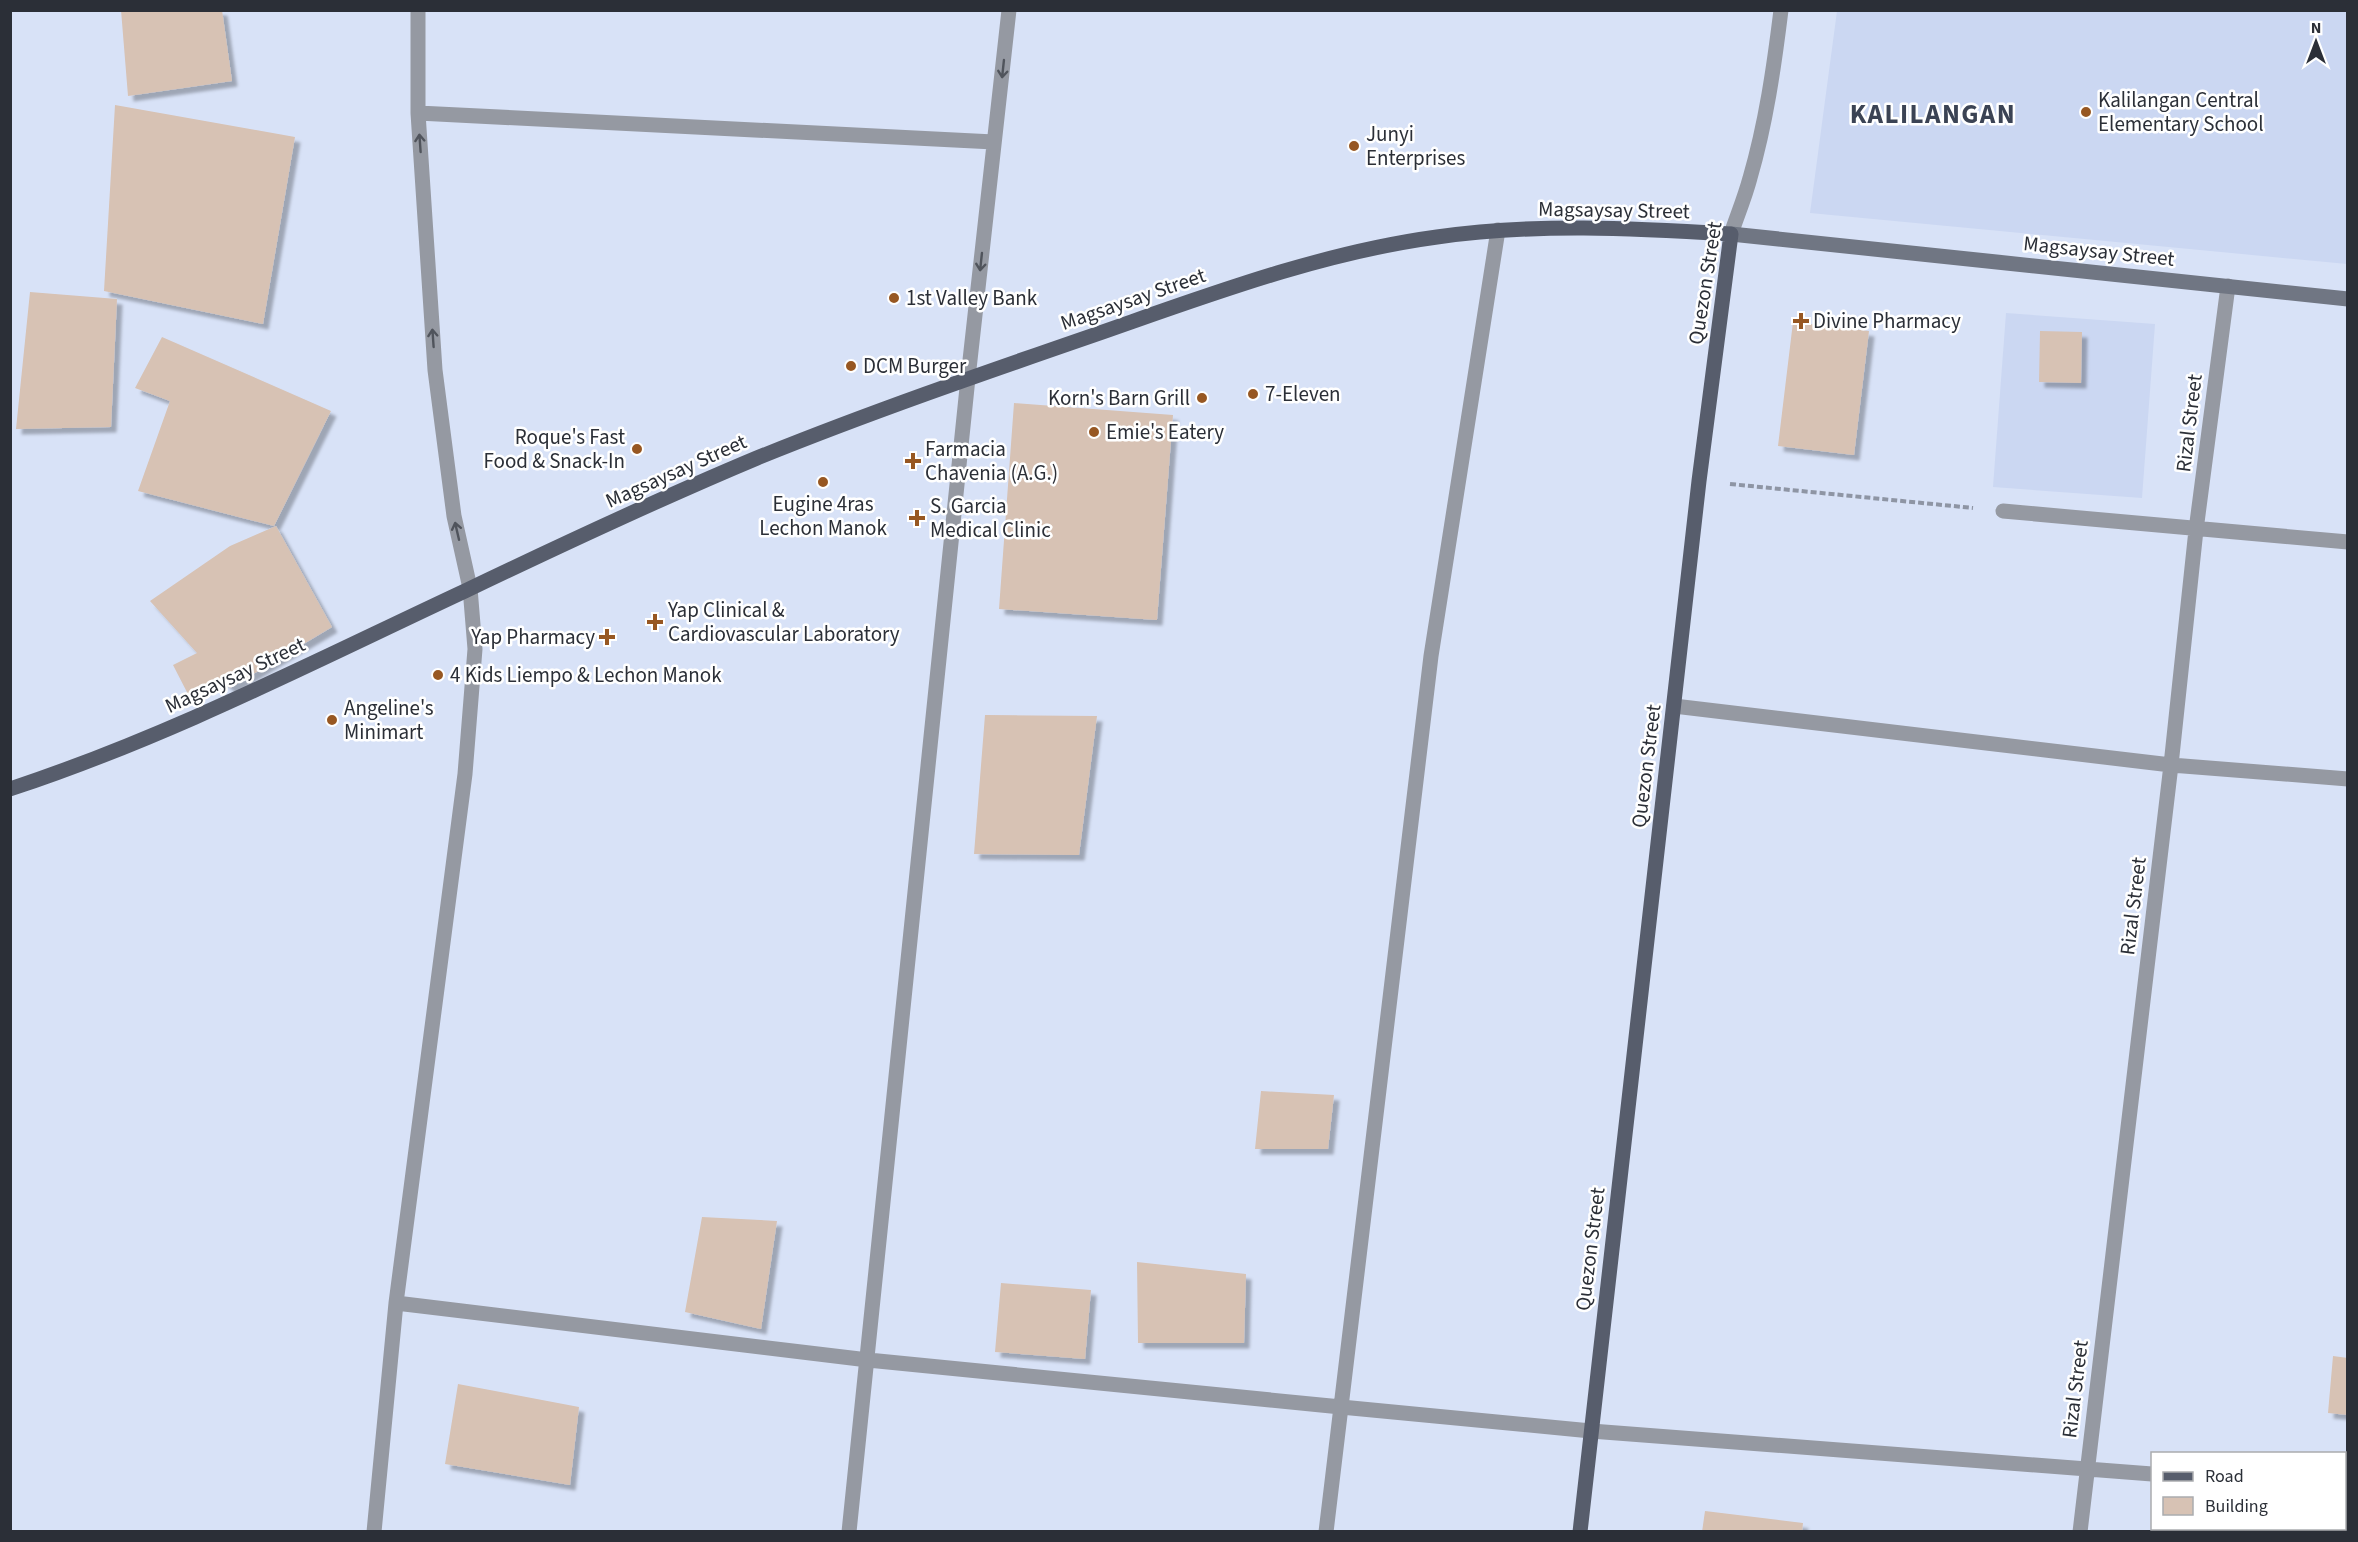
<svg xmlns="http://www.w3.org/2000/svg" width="2358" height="1542" font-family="'Source Sans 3',sans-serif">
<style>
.built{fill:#cbd7f2}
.building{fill:#d7c2b4;filter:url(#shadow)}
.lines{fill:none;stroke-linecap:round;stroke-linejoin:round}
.path{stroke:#8e95a4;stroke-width:4;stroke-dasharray:6 3;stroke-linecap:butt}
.street{stroke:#9599a2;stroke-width:15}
.secondary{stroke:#707683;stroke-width:15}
.primary{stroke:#575d6c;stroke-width:15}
.oneway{stroke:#50545c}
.poi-dot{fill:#975722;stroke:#fff;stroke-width:2}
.labels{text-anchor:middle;stroke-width:5;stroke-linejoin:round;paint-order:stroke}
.poi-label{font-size:21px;fill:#2b2f37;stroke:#fff;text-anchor:start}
.street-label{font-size:21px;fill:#2b2f37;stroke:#fff}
.district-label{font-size:27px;font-weight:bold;letter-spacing:1.5px;fill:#3b4354;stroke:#fff}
</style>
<defs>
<filter id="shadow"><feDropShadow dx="5.5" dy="5.5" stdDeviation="1.5" flood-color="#0004"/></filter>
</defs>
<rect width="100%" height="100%" fill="#d8e2f7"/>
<path class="built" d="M1837 11H2347V264L1810 213Z
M2006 313 2155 324 2142 498 1993 487Z"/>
<path class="building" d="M121 10H222L232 81 128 96Z
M115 105 295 137 263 324 104 291Z
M30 292 117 299 111 427 16 429Z
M1793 322 1869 331 1854 455 1778 446Z
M2040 331 2082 332 2081 383 2039 382Z
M162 337 331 411 274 526 138 491 170 401 135 388Z
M1014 403 1173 415 1157 620 999 609Z
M276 526 332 627 230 688 222 680 189 696 173 665 197 653 150 601 230 546Z
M985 715 1097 716 1079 855 974 854Z
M1261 1091 1334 1095 1328 1149H1255Z
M702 1217 777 1221 761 1329 685 1312Z
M1137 1262 1246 1274 1244 1343H1138Z
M1001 1283 1091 1290 1085 1359 995 1352Z
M2333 1356 2348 1358V1415L2328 1413Z
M458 1384 579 1407 570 1485 445 1464Z
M1705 1511 1803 1523 1802 1532H1702Z"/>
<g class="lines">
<path class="path" d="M1730 484 1973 508"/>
<path class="street" d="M418 113 994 142
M1731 234C1737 216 1745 197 1750 178 1766 123 1774 67 1781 10
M2003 511 2348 542
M1674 706 2171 765 2348 779
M396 1303 868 1360 1341 1407 1591 1431 2152 1474
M2344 1493 2348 1494
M374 1532 396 1303 465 774 475 649 470 588 454 516 435 370 418 113V10
M849 1532 968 378 1009 10
M1326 1532 1431 656 1498 230
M2080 1532 2171 765 2196 530 2228 286"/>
<path class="secondary" d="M1731 234 2348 299"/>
<path class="primary" d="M10 789C168 737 315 661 465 591 561 545 659 499 757 458 868 413 981 374 1094 335 1206 296 1319 253 1437 237 1535 223 1633 228 1731 234L1699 481 1580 1532"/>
</g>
<defs><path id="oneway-shaft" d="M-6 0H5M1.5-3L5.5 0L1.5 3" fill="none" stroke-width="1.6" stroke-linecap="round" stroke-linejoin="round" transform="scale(1.5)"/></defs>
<g class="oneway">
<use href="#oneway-shaft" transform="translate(1003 69) rotate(96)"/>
<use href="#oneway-shaft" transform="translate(420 143) rotate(-94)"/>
<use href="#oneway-shaft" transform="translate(981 262) rotate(96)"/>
<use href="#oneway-shaft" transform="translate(433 338) rotate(-94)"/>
<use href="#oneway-shaft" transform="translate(457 531) rotate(-103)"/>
</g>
<g class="poi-dot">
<circle cx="2086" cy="112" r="6"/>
<circle cx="1354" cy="146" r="6"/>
<circle cx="894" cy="298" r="6"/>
<path d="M1798 312h6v6h6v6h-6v6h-6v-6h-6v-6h6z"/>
<circle cx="851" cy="366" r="6"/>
<circle cx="1253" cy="394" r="6"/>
<circle cx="1202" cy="398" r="6"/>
<circle cx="1094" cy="432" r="6"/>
<circle cx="637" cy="449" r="6"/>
<path d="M910 452h6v6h6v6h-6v6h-6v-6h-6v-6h6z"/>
<circle cx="823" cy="482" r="6"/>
<path d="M914 509h6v6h6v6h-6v6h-6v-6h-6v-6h6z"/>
<path d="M652 613h6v6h6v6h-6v6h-6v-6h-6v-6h6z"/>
<path d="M604 628h6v6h6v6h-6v6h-6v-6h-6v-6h6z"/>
<circle cx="438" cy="675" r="6"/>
<circle cx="332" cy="720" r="6"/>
</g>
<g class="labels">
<g class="poi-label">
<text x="2098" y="107">Kalilangan Central<tspan x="2098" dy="24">Elementary School</tspan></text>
<text x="1366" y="141">Junyi<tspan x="1366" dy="24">Enterprises</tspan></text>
<text x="906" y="305">1st Valley Bank</text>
<text x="1813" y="328">Divine Pharmacy</text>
<text x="863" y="373">DCM Burger</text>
<text x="1265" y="401">7-Eleven</text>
<text x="1190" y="405" text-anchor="end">Korn's Barn Grill</text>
<text x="1106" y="439">Emie's Eatery</text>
<text x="625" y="444" text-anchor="end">Roque's Fast<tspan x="625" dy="24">Food &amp; Snack-In</tspan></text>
<text x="925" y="456">Farmacia<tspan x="925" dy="24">Chavenia (A.G.)</tspan></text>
<text x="823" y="511" text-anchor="middle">Eugine 4ras<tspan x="823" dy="24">Lechon Manok</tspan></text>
<text x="930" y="513">S. Garcia<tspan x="930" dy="24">Medical Clinic</tspan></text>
<text x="668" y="617">Yap Clinical &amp;<tspan x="668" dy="24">Cardiovascular Laboratory</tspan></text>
<text x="595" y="644" text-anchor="end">Yap Pharmacy</text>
<text x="450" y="682">4 Kids Liempo &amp; Lechon Manok</text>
<text x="344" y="715">Angeline's<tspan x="344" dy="24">Minimart</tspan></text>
</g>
<g class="street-label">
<text transform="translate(1614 210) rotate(1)" y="7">Magsaysay Street</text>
<text transform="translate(2099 251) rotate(6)" y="7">Magsaysay Street</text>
<text transform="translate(1705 283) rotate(-81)" y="7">Quezon Street</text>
<text transform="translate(1133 299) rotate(-19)" y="7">Magsaysay Street</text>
<text transform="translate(2189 423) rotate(-83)" y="7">Rizal Street</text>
<text transform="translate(676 471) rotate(-24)" y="7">Magsaysay Street</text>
<text transform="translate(235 675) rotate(-25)" y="7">Magsaysay Street</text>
<text transform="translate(1646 766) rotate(-83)" y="7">Quezon Street</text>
<text transform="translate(2133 906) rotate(-83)" y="7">Rizal Street</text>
<text transform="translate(1590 1249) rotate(-83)" y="7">Quezon Street</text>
<text transform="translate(2075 1389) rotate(-83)" y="7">Rizal Street</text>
</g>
<g class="district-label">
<text x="1933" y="123">KALILANGAN</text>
</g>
</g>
<rect width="2358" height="1542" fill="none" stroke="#2b2f37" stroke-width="24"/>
<rect x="2151" y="1452" width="195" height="78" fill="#ffffff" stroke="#aaacaf" stroke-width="1.5"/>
<rect x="2163" y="1472" width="30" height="9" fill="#575d6c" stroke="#aaacaf" stroke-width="1.5"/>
<text x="2205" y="1482" font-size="18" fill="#2b2f37">Road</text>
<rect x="2163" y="1497" width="30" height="18" fill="#d7c2b4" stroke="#aaacaf" stroke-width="1.5"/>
<text x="2205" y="1512" font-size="18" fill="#2b2f37">Building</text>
<g transform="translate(2316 42)" stroke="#ffffff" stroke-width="4.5" paint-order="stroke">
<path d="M0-4.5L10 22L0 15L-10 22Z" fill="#2b2f37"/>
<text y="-9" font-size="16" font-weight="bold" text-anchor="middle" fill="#2b2f37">N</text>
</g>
</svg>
